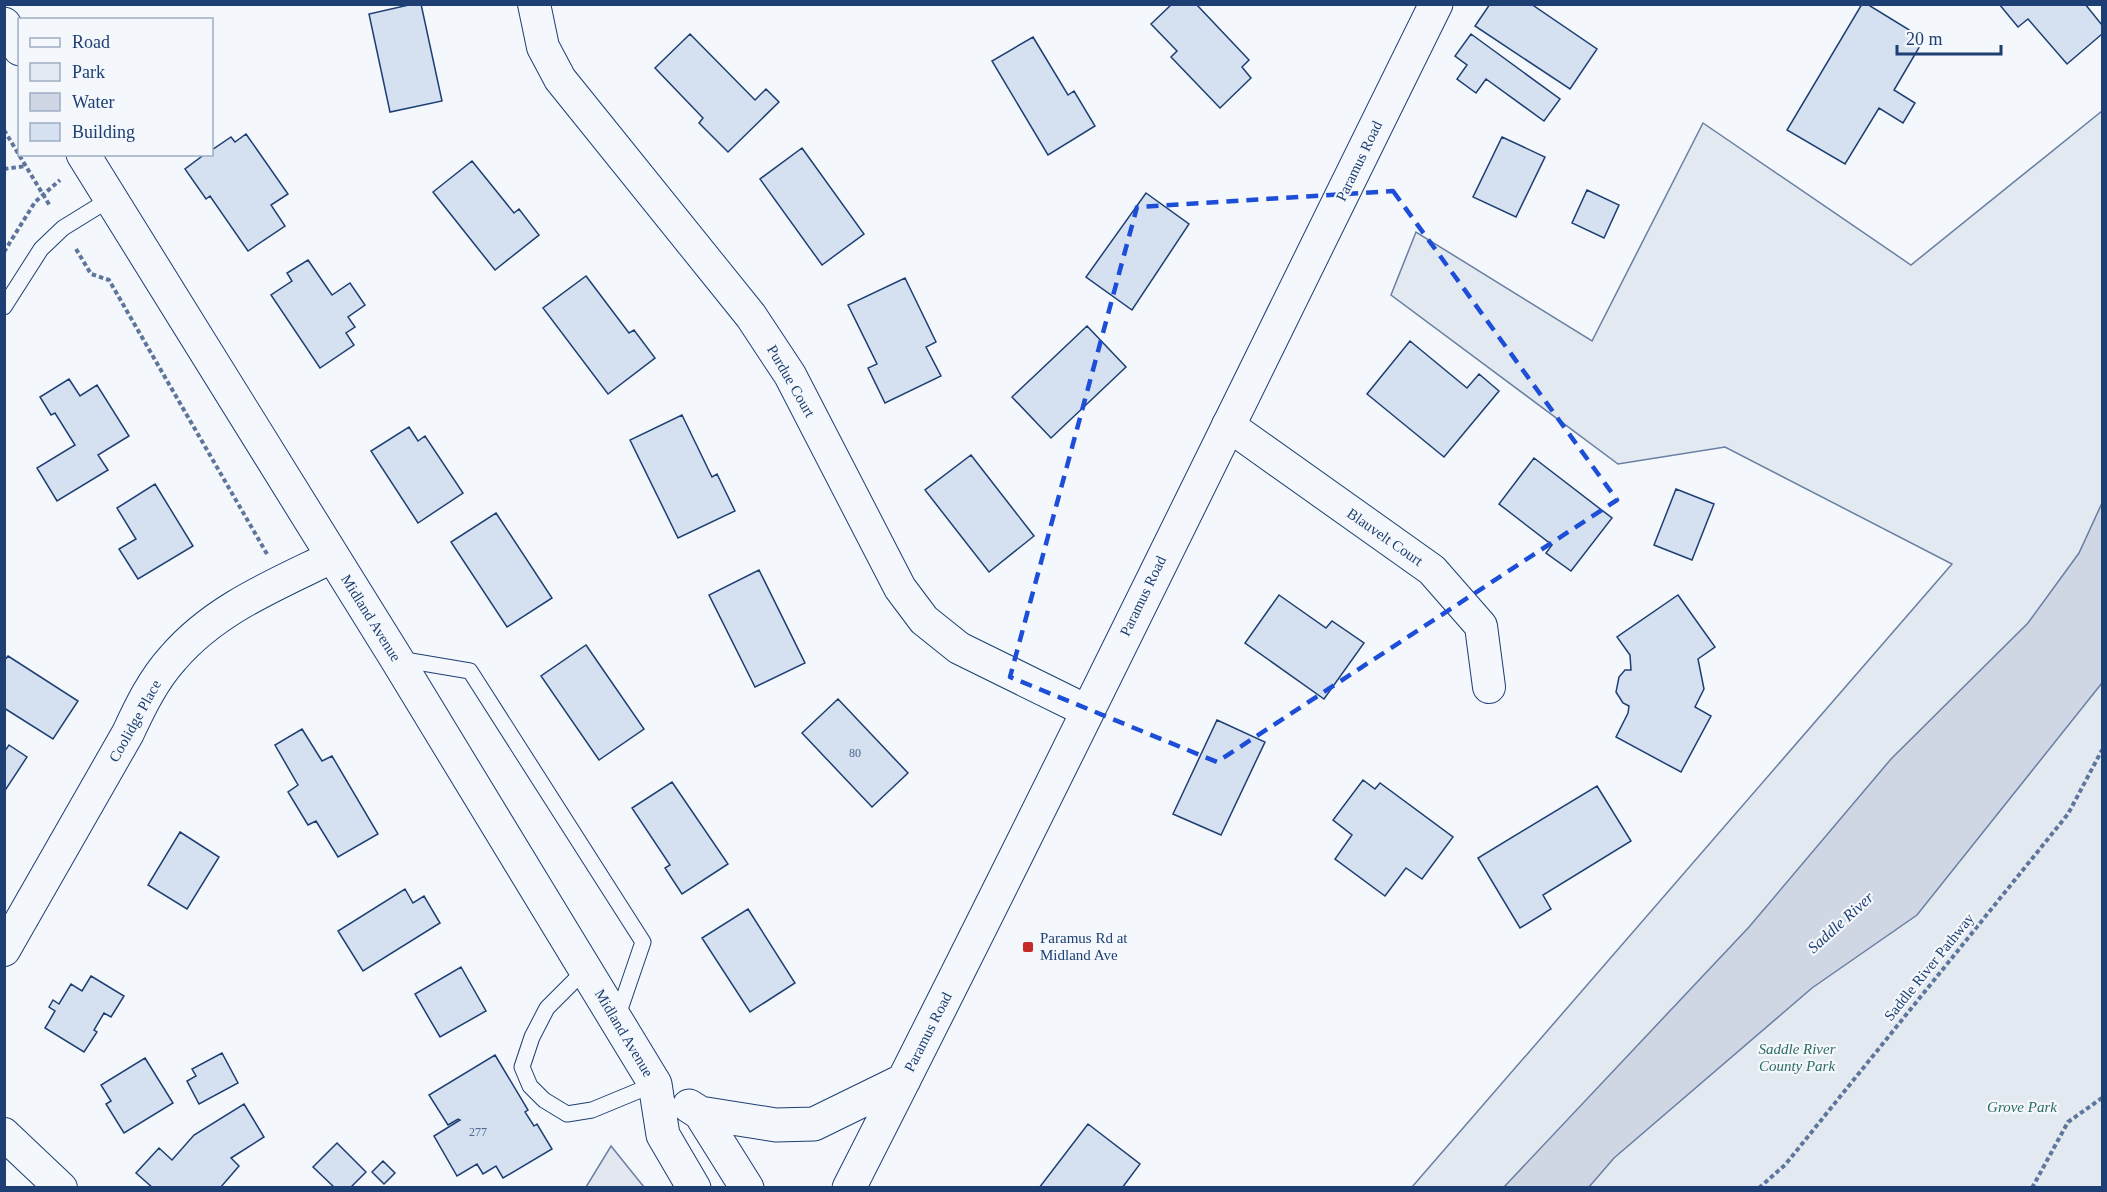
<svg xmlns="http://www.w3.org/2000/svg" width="2107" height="1192" font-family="Georgia,serif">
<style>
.green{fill:#e3e9f0;stroke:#687fa3;stroke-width:1.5}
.parking{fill:#e3e8f0;stroke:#687fa3;stroke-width:1.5}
.water{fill:#cfd7e4;stroke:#687fa3;stroke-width:1.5}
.building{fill:#d5e0f0;stroke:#1d3f73;stroke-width:1.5}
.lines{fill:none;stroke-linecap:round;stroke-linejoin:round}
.lane-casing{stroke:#1d3f73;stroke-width:17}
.street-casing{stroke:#1d3f73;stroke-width:34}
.secondary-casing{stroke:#1d3f73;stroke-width:35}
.path{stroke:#5e769c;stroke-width:4;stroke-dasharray:4.5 3;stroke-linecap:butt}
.lane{stroke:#f4f7fb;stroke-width:15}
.street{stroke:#f4f7fb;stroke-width:32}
.secondary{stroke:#f4f7fb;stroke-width:33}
.marked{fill:none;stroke:#1d4ed8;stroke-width:4.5;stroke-dasharray:12 8;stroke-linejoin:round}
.poi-dot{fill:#c62828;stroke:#f4f7fb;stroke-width:2}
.labels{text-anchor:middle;stroke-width:4.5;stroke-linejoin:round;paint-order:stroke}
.number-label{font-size:12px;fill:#4b6792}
.street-label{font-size:15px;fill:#1d3f73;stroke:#f4f7fb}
.poi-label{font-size:15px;fill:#1d3f73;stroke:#f4f7fb;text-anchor:start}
.park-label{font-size:15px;font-style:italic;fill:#2c6c60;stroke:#f4f7fb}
.water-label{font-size:16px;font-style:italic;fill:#1d3f73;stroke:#f4f7fb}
</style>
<rect width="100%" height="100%" fill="#f4f7fb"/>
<path class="green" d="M2102 111V1187H1412L1952 564 1725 447 1618 464 1391 295 1416 232 1592 341 1703 123 1911 265Z"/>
<path class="parking" d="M611 1146 644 1187H586Z"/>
<path class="water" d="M2102 503V683L1917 915 1812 988 1614 1158 1589 1187H1504L1749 927 1891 759 2028 623 2079 553Z"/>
<path class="building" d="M413 4H421L442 101 390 112 369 14Z
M1172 4H1196L1249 60 1242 67 1251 78 1220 108 1171 57 1177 51 1151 24Z
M1490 4H1531L1597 49 1570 89 1475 26Z
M1862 4H1867L1924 39 1894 90 1915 103 1903 123 1879 108 1845 164 1787 130Z
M1999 4H2085L2102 25V34L2067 64 2028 19 2018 27Z
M690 34 755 100 766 89 779 102 728 152 699 123 703 118 655 68Z
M1471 34 1560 99 1544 121 1486 79 1476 93 1457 79 1467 65 1455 56Z
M1033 37 1068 95 1074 91 1095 126 1048 155 992 61Z
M246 134 288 194 271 205 285 226 248 251 210 196 206 199 185 169 205 154H212V150L231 137 235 142Z
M1502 137 1545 157 1516 217 1473 197Z
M802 148 864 234 822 265 760 179Z
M472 161 514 213 519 209 539 235 495 270 433 192Z
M1587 190 1619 205 1604 238 1572 223Z
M1146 193 1189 224 1132 310 1086 277Z
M308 260 332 295 350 283 365 305 348 317 355 327 346 333 354 345 320 368 271 295 292 281 287 273Z
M586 276 629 333 634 330 655 358 608 394 543 308Z
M905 278 936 342 926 347 941 376 885 403 868 368 877 364 848 305Z
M1087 326 1126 367 1051 438 1012 397Z
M1410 341 1467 388 1479 374 1499 391 1444 457 1367 394Z
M69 379 80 396 97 385 129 436 98 455 108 470 57 501 37 468 75 445 55 413 51 415 40 397Z
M682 415 712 477 717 474 735 511 678 538 630 440Z
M409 427 418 441 425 436 463 493 418 523 371 451Z
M971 455 1034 536 989 572 925 490Z
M1534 458 1612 518 1571 571 1546 553 1552 545 1499 504Z
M155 484 193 546 138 579 119 549 136 539 117 508Z
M1676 489 1714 504 1692 560 1654 545Z
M496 513 552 598 507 627 451 542Z
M759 570 805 663 755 687 709 595Z
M1279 595 1326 628 1332 621 1364 643 1324 699 1245 643Z
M1678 595 1715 647 1698 659 1704 689 1695 707 1711 716 1681 772 1616 737 1628 713 1629 706 1623 703 1616 692 1619 677 1625 670H1631L1630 655 1617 637Z
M586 645 644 729 599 760 541 676Z
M8 656 78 701 53 739 4 708V661Z
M838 699 908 773 872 807 802 733Z
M1217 720 1265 742 1221 835 1173 814Z
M302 729 322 761 332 756 378 834 338 857 316 821 308 825 288 792 298 785 275 745Z
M9 745 27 757 4 792V752Z
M1363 780 1375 789 1380 783 1453 837 1422 879 1406 868 1385 896 1335 859 1352 835 1333 820Z
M672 782 728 864 682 894 665 868 670 865 632 808Z
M1597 786 1631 841 1543 895 1551 909 1520 928 1478 858Z
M180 832 219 857 187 909 148 885Z
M405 889 413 903 424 896 440 923 363 971 338 931Z
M748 909 795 983 750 1012 702 938Z
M461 967 486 1011 440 1037 415 994Z
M91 976 124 996 111 1017 104 1013 94 1030 97 1032 84 1052 45 1028 55 1011 49 1007 53 1000 59 1004 71 984 82 991Z
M222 1053 238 1083 199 1104 187 1081 196 1076 192 1069Z
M495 1055 528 1110 525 1112 534 1126 537 1124 552 1149 503 1178 496 1166 483 1174 477 1164 457 1176 434 1136 460 1120 458 1119 448 1125 429 1095Z
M145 1058 173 1103 124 1133 106 1104 111 1101 101 1085Z
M244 1104 264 1137 231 1158 239 1166 220 1188H153L136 1173 159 1148 172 1160 194 1135Z
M1088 1124 1140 1164 1122 1188H1039Z
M337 1143 366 1172 350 1188H335L313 1167Z
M383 1161 395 1173 384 1184 372 1172Z"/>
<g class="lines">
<defs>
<path id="lane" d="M4 307 41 249 63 228 110 199
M399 659 470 671 643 942 617 1018
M586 969 547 1008 532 1037 522 1067 530 1086 544 1100 567 1114 592 1110 655 1084"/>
<path id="street" d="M534 4 543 47 560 79 751 316 790 375 900 588 924 620 959 648 1087 711
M1228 425 1432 570 1481 626 1489 687
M4 950 128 733C140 707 153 680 173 658 215 609 275 585 332 557
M4 1134 61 1188"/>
<path id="secondary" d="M4 24 20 49
M83 154 396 658 655 1084 663 1135 694 1188
M689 1106 700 1113 747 1188
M700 1113 776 1125 814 1124 904 1080
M849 1188C1049 795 1241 399 1436 4"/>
</defs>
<use href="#lane" class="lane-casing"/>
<use href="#street" class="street-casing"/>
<use href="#secondary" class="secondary-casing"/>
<path class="path" d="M4 130 50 206
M4 169 26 166
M76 249 91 274 109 280 267 554
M4 252 35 202 60 180
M1759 1188 1785 1165 2068 814 2102 750
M2032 1188 2068 1122 2102 1098"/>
<use href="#lane" class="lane"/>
<use href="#street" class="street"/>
<use href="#secondary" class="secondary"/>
</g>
<path class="marked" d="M1393 191 1617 500 1217 762 1010 677 1137 207Z"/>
<rect class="poi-dot" x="1022" y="941" width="12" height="12" rx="3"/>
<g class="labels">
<g class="number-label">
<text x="855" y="757">80</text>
<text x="478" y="1136">277</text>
</g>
<g class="street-label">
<text transform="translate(1359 161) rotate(-64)" y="5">Paramus Road</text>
<text transform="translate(791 381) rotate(60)" y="5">Purdue Court</text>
<text transform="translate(1385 537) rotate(35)" y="5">Blauvelt Court</text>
<text transform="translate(1143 596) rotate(-64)" y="5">Paramus Road</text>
<text transform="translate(371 618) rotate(58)" y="5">Midland Avenue</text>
<text transform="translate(135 721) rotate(-61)" y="5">Coolidge Place</text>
<text transform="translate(1929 967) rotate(-51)" y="5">Saddle River Pathway</text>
<text transform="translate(928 1032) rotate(-63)" y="5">Paramus Road</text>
<text transform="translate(624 1033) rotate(59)" y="5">Midland Avenue</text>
</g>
<g class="poi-label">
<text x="1040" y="943">Paramus Rd at<tspan x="1040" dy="17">Midland Ave</tspan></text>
</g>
<g class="park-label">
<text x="1797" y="1054">Saddle River<tspan x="1797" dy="17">County Park</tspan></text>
<text x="2022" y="1112">Grove Park</text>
</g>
<g class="water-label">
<text transform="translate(1840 922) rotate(-42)" y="6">Saddle River</text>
</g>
</g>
<rect width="2107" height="1192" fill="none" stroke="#1d3f73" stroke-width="12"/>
<rect x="18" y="18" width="195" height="138" fill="#f4f7fb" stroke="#9eadc5" stroke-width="1.5"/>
<rect x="30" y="38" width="30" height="9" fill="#f4f7fb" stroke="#9eadc5" stroke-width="1.5"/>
<text x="72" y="48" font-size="18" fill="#1d3f73">Road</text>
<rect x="30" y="63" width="30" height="18" fill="#e3e9f0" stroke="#9eadc5" stroke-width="1.5"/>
<text x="72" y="78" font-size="18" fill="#1d3f73">Park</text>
<rect x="30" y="93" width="30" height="18" fill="#cfd7e4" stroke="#9eadc5" stroke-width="1.5"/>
<text x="72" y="108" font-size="18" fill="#1d3f73">Water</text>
<rect x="30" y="123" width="30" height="18" fill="#d5e0f0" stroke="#9eadc5" stroke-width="1.5"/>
<text x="72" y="138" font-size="18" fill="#1d3f73">Building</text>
<path d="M1897 45v9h104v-9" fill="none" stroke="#1d3f73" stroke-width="3"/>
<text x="1906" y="45" font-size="18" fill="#1d3f73" stroke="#f4f7fb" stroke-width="4.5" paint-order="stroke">20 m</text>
</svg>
